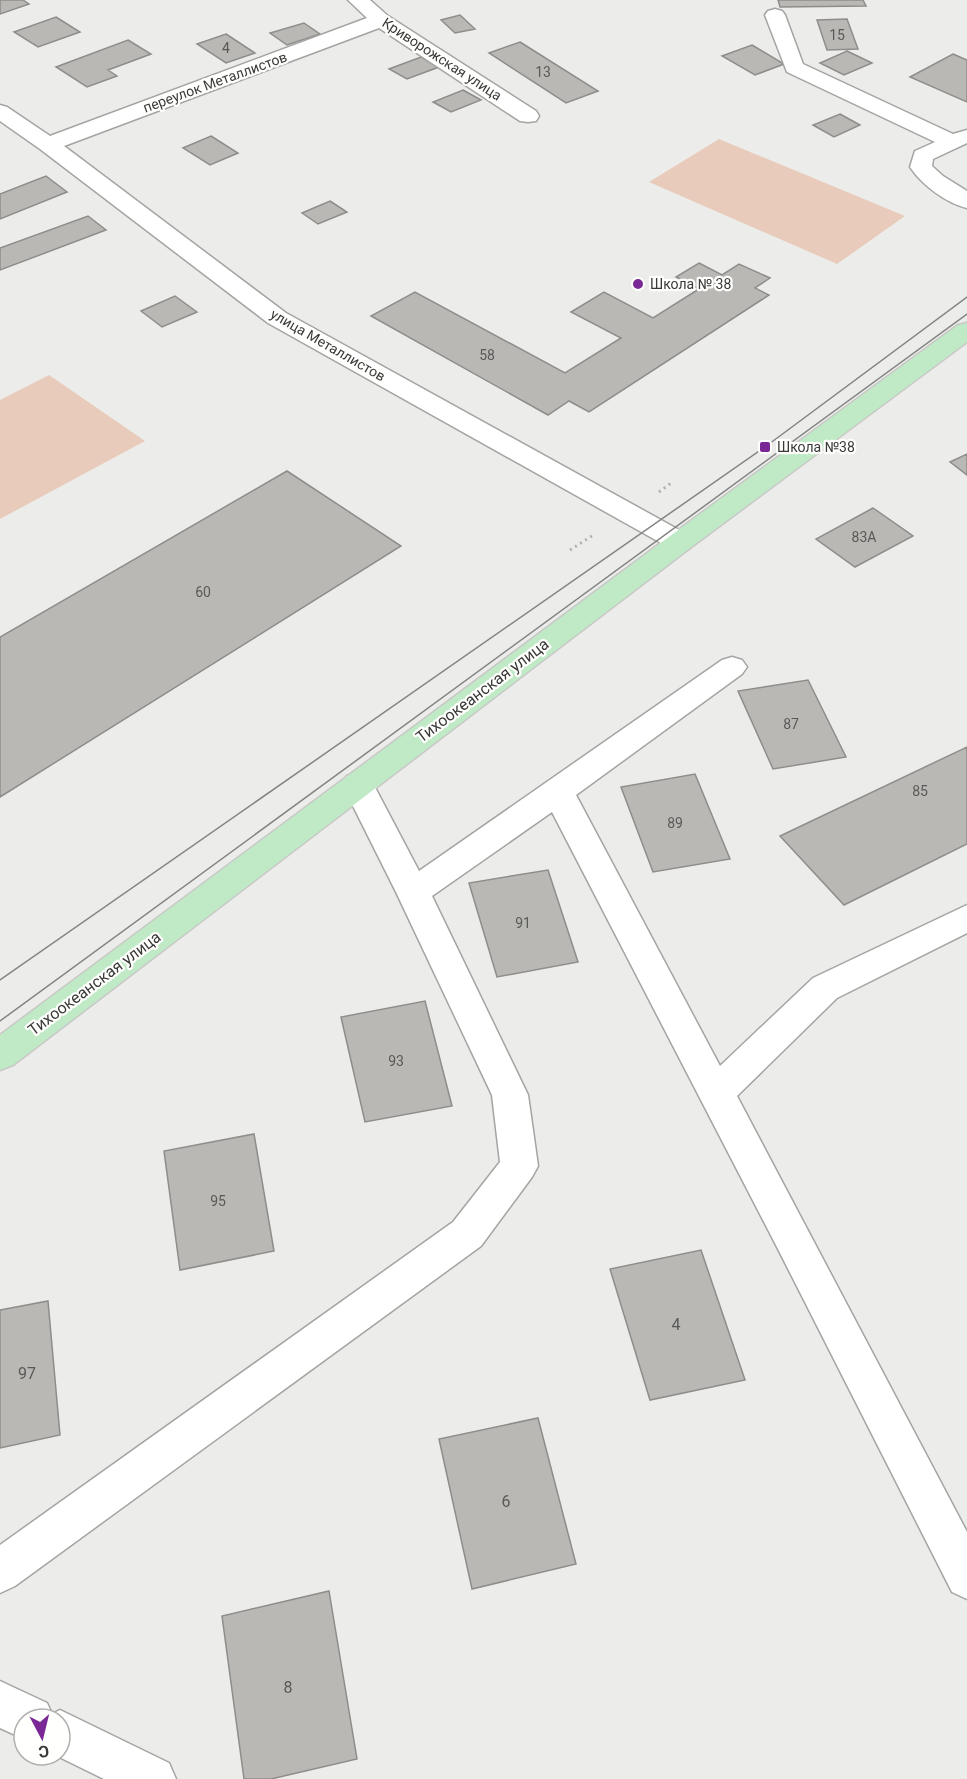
<svg xmlns="http://www.w3.org/2000/svg" width="967" height="1779" font-family="Roboto,sans-serif">
<style>
.green{fill:#e8cbba}
.building{fill:#b9b8b5;stroke:#8f8d8b;stroke-width:1.5}
.lines{fill:none;stroke-linecap:round;stroke-linejoin:round}
.minor-casing{stroke:#a4a5a2;stroke-width:3}
.major-casing{stroke:#c8c8c7;stroke-width:3}
.path{stroke:#b0b0ae;stroke-width:3;stroke-dasharray:2 4;stroke-linecap:butt}
.minor{fill:#fff;fill-rule:evenodd}
.major{fill:#c0eac6;fill-rule:evenodd}
.tram{stroke:#838482;stroke-width:1.5}
.poi-dot{fill:#7b2897;stroke:#fffffe;stroke-width:2}
.labels{text-anchor:middle;stroke-width:4.5;stroke-linejoin:round;paint-order:stroke}
.number-label{font-size:14px;fill:#595957}
.far-street-label{font-size:14px;fill:#393938;stroke:#fffffe}
.far-poi-label{font-size:14px;fill:#393938;stroke:#fffffe;text-anchor:start}
.street-label{font-size:16px;fill:#393938;stroke:#fffffe}
.near-number-label{font-size:16px;fill:#595957}
</style>
<rect width="100%" height="100%" fill="#ecedea"/>
<path class="green" d="M719 139 905 216 837 264 649 182Z
M49 375 145 441 0 519V400Z"/>
<path class="building" d="M0 0H23L29 4 0 14Z
M778 0H863L866 6 780 7Z
M460 15 475 29 455 33 441 20Z
M56 17 80 32 38 47 14 32Z
M847 19 858 49 827 50 817 20Z
M304 23 320 34 287 45 270 33Z
M226 34 255 53 226 63 197 44Z
M128 40 151 54 108 70 117 76 87 87 56 67Z
M520 42 598 91 566 103 489 53Z
M752 45 784 64 755 75 722 56Z
M847 51 872 63 844 75 820 63Z
M953 54 967 60V102L910 77Z
M421 57 439 67 407 79 389 69Z
M463 90 481 100 451 112 433 102Z
M840 114 860 125 834 137 813 125Z
M211 136 238 153 210 165 183 148Z
M46 176 67 192 0 219V194Z
M330 201 347 212 318 224 302 213Z
M88 216 106 230 0 270V248Z
M699 263 722 275 739 264 770 278 755 288 769 295 589 412 569 401 548 415 371 316 415 292 565 373 621 338 571 312 604 292 653 318 699 289 676 277Z
M175 296 197 312 162 327 141 311Z
M967 454V475L950 462Z
M287 471 401 546 0 797V637Z
M873 508 913 536 855 567 816 539Z
M808 680 846 757 773 769 738 691Z
M967 747V844L844 905 780 836Z
M695 774 730 859 653 872 621 787Z
M548 870 578 962 497 977 469 883Z
M425 1001 452 1106 365 1122 341 1017Z
M254 1134 274 1251 180 1270 164 1151Z
M701 1250 745 1380 650 1400 610 1269Z
M48 1301 60 1435 0 1448V1310Z
M538 1418 576 1564 472 1589 439 1439Z
M329 1591 357 1759 271 1779H244L222 1616Z"/>
<g class="lines">
<defs>
<path id="minor" d="M348 0H370L388 16 536 111 539 116 536 121 528 122 520 121 379 28 64 146 286 313 690 536 694 542 690 548 680 551 670 548 268 323 40 149 0 121V105L7 107 50 136 367 18Z
M775 9 782 11 785 15 803 64 953 134 967 130V143L933 159 932 166 943 176 967 191V208C946 203 922 185 910 167L915 151 935 142 787 72 765 15 768 11Z
M732 657 742 660 747 667 742 674 576 795 720 1066 813 978 967 905V933L837 998 737 1096 967 1532V1599L952 1592 778 1249 552 812 432 896 528 1095 538 1166 532 1177 481 1246 15 1586 0 1593V1545L453 1222 500 1162 492 1095 396 892 342 784 347 776 358 773 369 776 419 871 722 660Z
M0 1681 47 1703 52 1714 60 1710 169 1763 176 1779H104L55 1755H60V1719H24V1739L0 1728Z"/>
<path id="major" d="M967 323V342L690 548 13 1065 0 1070V1035L670 536 958 325Z"/>
</defs>
<use href="#minor" class="minor-casing"/>
<use href="#major" class="major-casing"/>
<path class="path" d="M659 492 671 483
M570 550 595 534"/>
<use href="#minor" class="minor"/>
<use href="#major" class="major"/>
<path class="tram" d="M0 980 765 447 967 297
M0 1021 967 314"/>
</g>
<g class="poi-dot">
<circle cx="638" cy="284" r="6"/>
<rect x="759" y="441" width="12" height="12" rx="3"/>
</g>
<g class="labels">
<g class="number-label">
<text x="837" y="40">15</text>
<text x="226" y="53">4</text>
<text x="543" y="77">13</text>
<text x="487" y="360">58</text>
<text x="864" y="542">83А</text>
<text x="203" y="597">60</text>
<text x="791" y="729">87</text>
<text x="920" y="796">85</text>
<text x="675" y="828">89</text>
<text x="523" y="928">91</text>
<text x="396" y="1066">93</text>
<text x="218" y="1206">95</text>
</g>
<g class="far-street-label">
<text transform="translate(442 59) rotate(33)" y="5">Криворожская улица</text>
<text transform="translate(215 82) rotate(-20)" y="5">переулок Металлистов</text>
<text transform="translate(328 345) rotate(30)" y="5">улица Металлистов</text>
</g>
<g class="far-poi-label">
<text x="650" y="289">Школа № 38</text>
<text x="777" y="452">Школа №38</text>
</g>
<g class="street-label">
<text transform="translate(482 690) rotate(-37)" y="6">Тихоокеанская улица</text>
<text transform="translate(94 983) rotate(-37)" y="6">Тихоокеанская улица</text>
</g>
<g class="near-number-label">
<text x="676" y="1330">4</text>
<text x="27" y="1379">97</text>
<text x="506" y="1507">6</text>
<text x="288" y="1693">8</text>
</g>
</g>
<g transform="translate(42 1737) rotate(173)"><circle r="28" fill="#fffffe" stroke="#b0b0af" stroke-width="1.5"/>
<path d="M0-4.5L10 22L0 15L-10 22Z" fill="#7b2897"/>
<text y="-9" font-size="16" font-weight="bold" text-anchor="middle" fill="#393938">С</text>
</g>
</svg>
